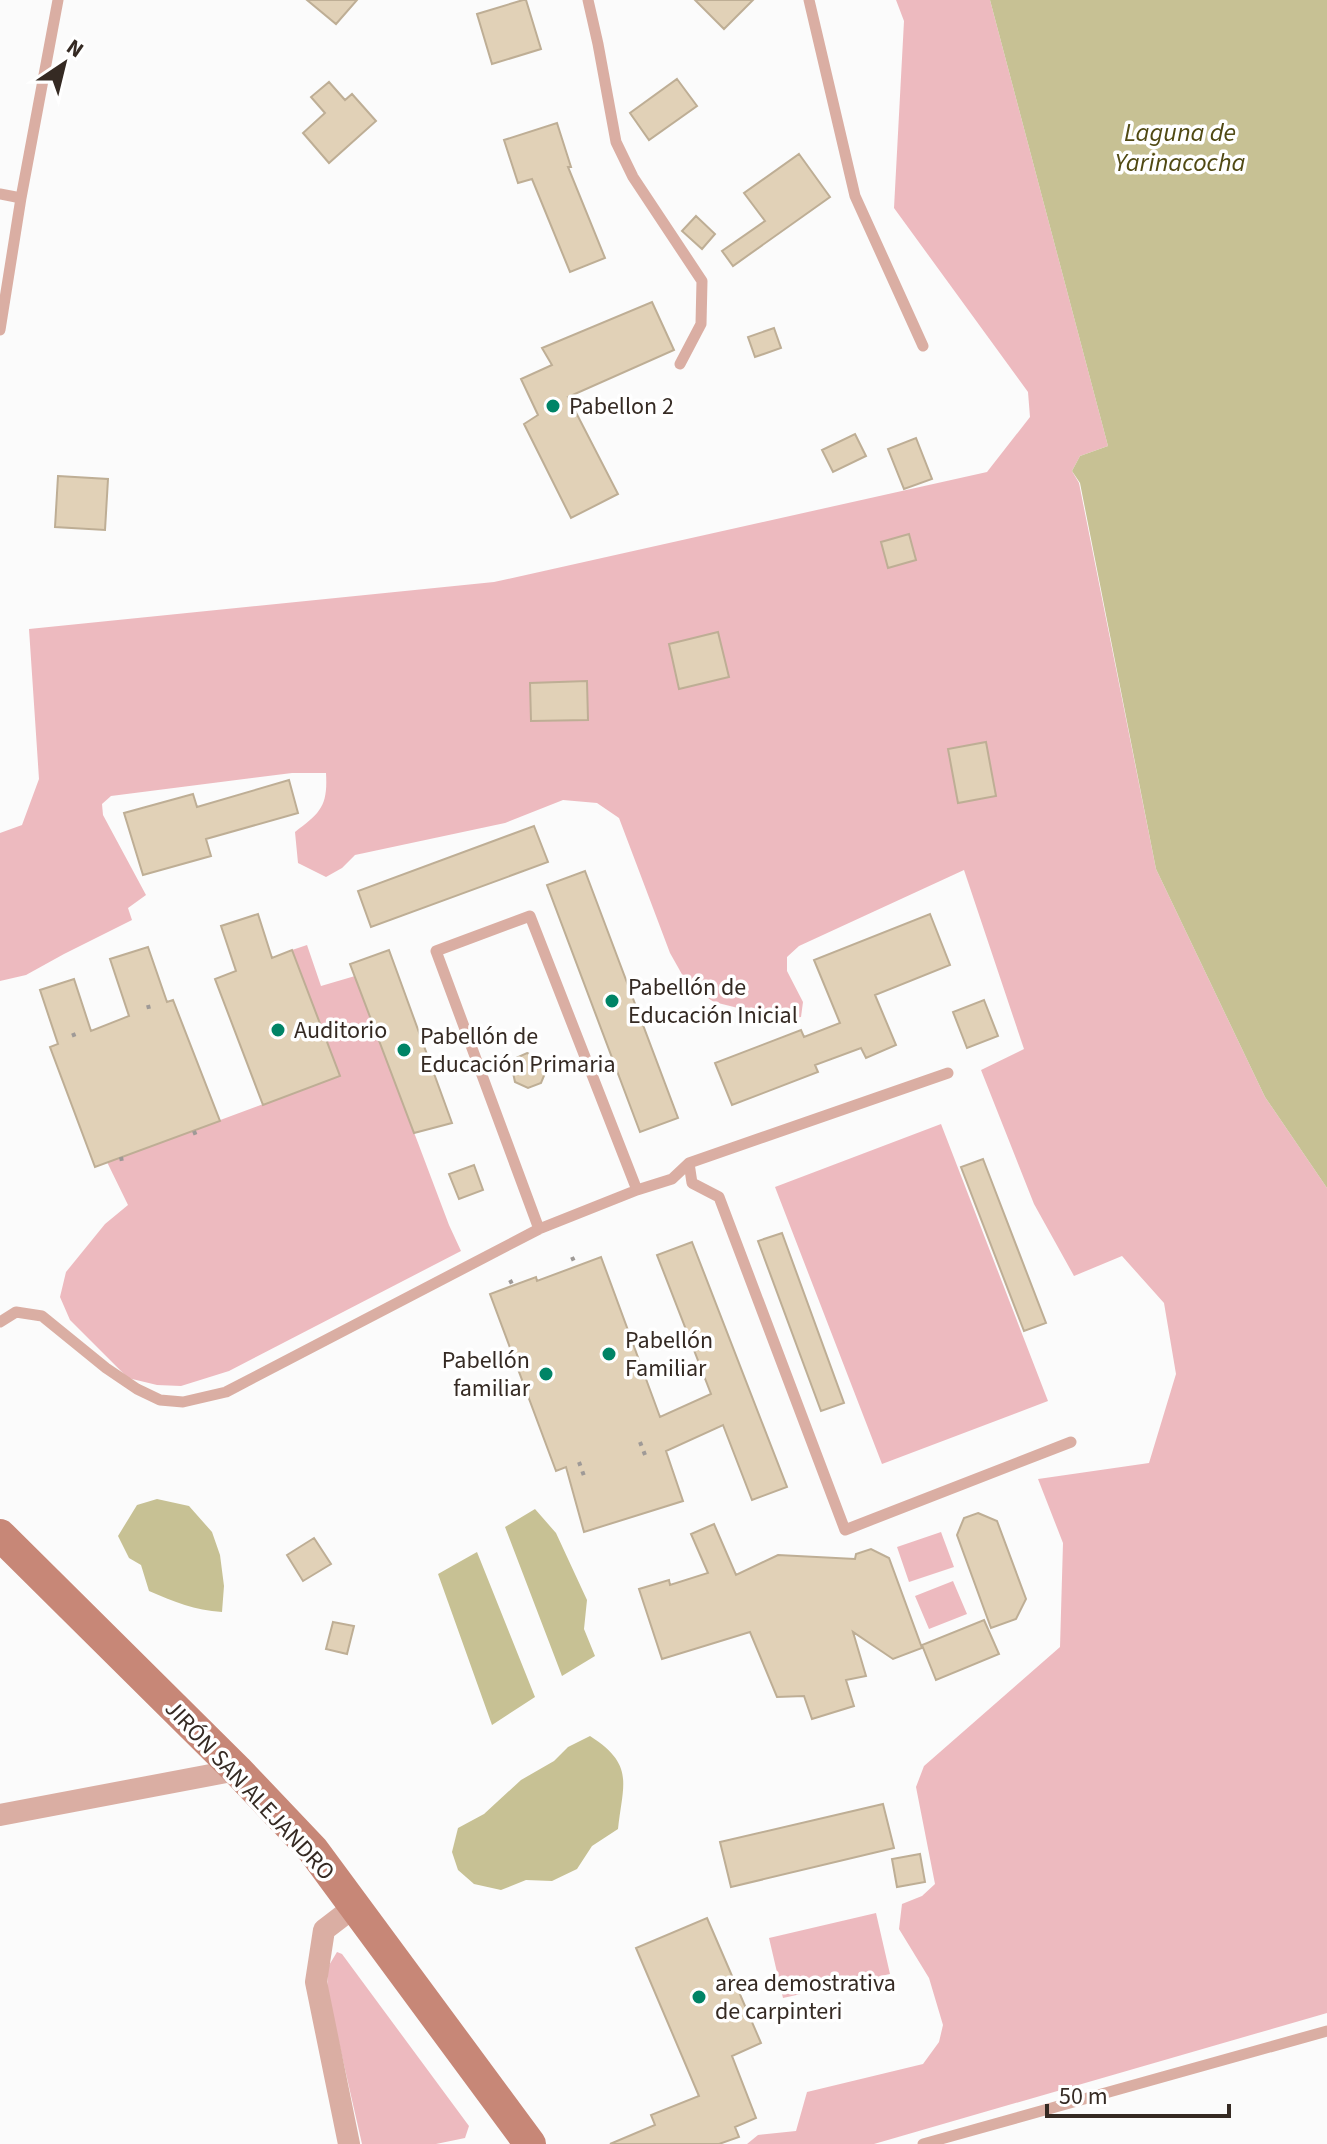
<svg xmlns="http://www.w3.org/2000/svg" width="1327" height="2144" font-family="'Source Sans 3',sans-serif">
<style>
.green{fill:#edbabf}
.water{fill:#c7c194}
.building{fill:#e1d1b7;stroke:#beae95;stroke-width:2}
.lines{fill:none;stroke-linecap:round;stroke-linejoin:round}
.path{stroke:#9f9a97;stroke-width:4;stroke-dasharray:4 6;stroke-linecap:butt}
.lane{stroke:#daaea3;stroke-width:11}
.street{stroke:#daaea3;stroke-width:22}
.secondary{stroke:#c78777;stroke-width:32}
.poi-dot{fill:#008466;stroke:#fff;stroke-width:3}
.labels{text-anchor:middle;stroke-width:7;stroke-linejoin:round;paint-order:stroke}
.poi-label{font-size:24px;fill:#352a23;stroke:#fff;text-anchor:start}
.street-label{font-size:24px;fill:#352a23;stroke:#fff}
.water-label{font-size:26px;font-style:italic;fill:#504913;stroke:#fff}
</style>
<rect width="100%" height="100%" fill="#fbfbfb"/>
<path class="green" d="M896 0H990L1108 446 1080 456 1072 471 1079 483 1156 869 1265 1097 1327 1188V2013L874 2144H747L758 2135 796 2131 807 2092 923 2064 939 2042 943 2025 929 1978 899 1929 902 1904 922 1896 935 1884 916 1787 924 1766 1060 1647 1063 1543 1038 1479 1149 1463 1176 1374 1164 1303 1122 1256 1074 1276 1034 1204 981 1070 1024 1049 964 870 799 946 787 957V971L803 1002 801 1017 782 1019 714 1002 688 985 670 953 619 818 597 803 563 800 505 823 355 855 342 868 326 877 298 863 295 832C320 813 328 807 326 773H292L111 796 102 804 103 815 146 895 128 908 132 920 64 954 26 975 0 981V833L22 825 39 779 29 629 494 582 987 472 1030 417 1028 392 894 208 904 21Z
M307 945 321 986 355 976 449 1225 461 1251 229 1371 181 1386 157 1385 128 1378 70 1320 60 1297 66 1272 105 1224 128 1205 107 1162 339 1076 292 950Z
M941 1124 1048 1401 882 1464 775 1187Z
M941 1532 954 1567 909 1582 897 1547Z
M953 1581 967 1614 929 1629 915 1596Z
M876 1913 890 1974 783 1998 769 1938Z
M337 1952 342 1954 469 2126 465 2138 436 2144H362L327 1990 328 1967Z"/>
<path class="water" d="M990 0H1327V1188L1265 1097 1156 869 1080 483 1072 471 1080 456 1108 446Z
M157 1499 189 1506 212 1532 220 1555 224 1586 222 1612C194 1610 175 1602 149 1591L141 1565 129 1558 118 1536 137 1505Z
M535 1509 556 1533 587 1600 584 1629 595 1656 562 1676 505 1527Z
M477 1552 535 1697 492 1725 438 1574Z
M590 1736C635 1765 623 1783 618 1829L592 1846 577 1869 552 1881 526 1880 501 1890 474 1884 458 1870 452 1852 458 1828 484 1814 521 1780 554 1761 568 1747Z"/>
<path class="building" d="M307 0H357L336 24Z
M523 0H526L541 49 492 64 477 14Z
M695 0H753L724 29Z
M677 79 697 106 649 140 630 113Z
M329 82 345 100 352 94 376 121 329 163 303 133 325 113 311 97Z
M557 123 571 167H568L605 258 570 272 532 179 518 183 504 140Z
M799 154 830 197 733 266 722 251 765 221 744 193Z
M696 216 715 234 702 249 682 231Z
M652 302 674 350 568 397 618 494 571 518 524 424 538 415 521 379 552 365 542 348Z
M774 328 781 348 755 357 748 337Z
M855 434 866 456 833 472 822 450Z
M916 438 932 479 904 489 888 449Z
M58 476 108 479 105 530 55 527Z
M909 534 916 560 888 568 881 542Z
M718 632 729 677 679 689 669 644Z
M587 681 588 720 531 721 530 683Z
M986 742 996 796 958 803 948 749Z
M289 780 298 813 206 839 211 856 143 875 124 813 193 794 197 807Z
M534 826 548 862 371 927 358 891Z
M585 871 678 1118 640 1132 547 885Z
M258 914 272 958 292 950 340 1076 263 1105 215 979 236 971 221 926Z
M930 914 950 965 875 995 896 1045 866 1058 861 1048 815 1065 818 1072 732 1105 715 1063 801 1030 804 1037 840 1023 814 960Z
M148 947 167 1002 173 1000 220 1121 95 1167 50 1047 58 1044 40 990 74 979 91 1031 129 1016 110 959Z
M389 950 452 1123 414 1133 350 964Z
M984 1000 998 1036 967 1048 953 1012Z
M527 1053 542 1060 546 1071 541 1083 528 1088 515 1082 512 1068 516 1058Z
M983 1159 1046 1323 1024 1331 961 1167Z
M474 1165 483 1190 459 1199 449 1174Z
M782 1233 844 1403 821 1411 758 1241Z
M692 1242 787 1487 752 1500 723 1425 666 1451 683 1501 584 1532 566 1467 556 1471 490 1294 536 1277 537 1281 601 1257 660 1417 711 1394 657 1255Z
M978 1513 997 1521 1026 1599 1016 1619 991 1628 957 1535 964 1518Z
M714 1524 736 1575 778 1555 855 1559 856 1554 871 1549 889 1558 922 1648 893 1659 853 1632 866 1676 846 1680 854 1706 812 1719 804 1696 777 1697 750 1632 662 1659 639 1589 669 1580 670 1585 708 1573 691 1534Z
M314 1538 331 1564 303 1581 287 1555Z
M984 1620 999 1654 936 1680 922 1645Z
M333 1622 354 1626 347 1654 326 1649Z
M883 1804 894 1848 731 1887 720 1842Z
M920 1854 925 1882 897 1887 892 1859Z
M707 1918 761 2043 732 2056 756 2118 735 2127 739 2137 719 2144H610L655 2125 651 2115 699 2096 636 1948Z"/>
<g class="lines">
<path class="path" d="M148 1005 149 1009
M73 1033 75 1038
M194 1131 196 1136
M121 1157 122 1162
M572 1257 576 1266
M510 1280 513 1286
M640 1442 645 1455
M579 1462 584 1476"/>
<path class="lane" d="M588 0 598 44 616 142 633 177 702 281 701 324 680 364
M809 0 855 196 923 346
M0 194 21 198
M0 330 21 198 58 0
M689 1163 692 1183 719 1197 845 1530 1071 1442
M539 1229 436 951 530 916 637 1190
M0 1322 16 1312 42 1316 106 1368 137 1389 160 1400 183 1402 226 1392 539 1229 637 1190 672 1179 689 1163 948 1073
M923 2144 1327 2031"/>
<path class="street" d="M0 1815 237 1770
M349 2144 316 1982 324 1930 354 1907"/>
<path class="secondary" d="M0 1535 237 1770 313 1850 530 2144"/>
</g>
<g class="poi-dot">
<circle cx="553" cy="406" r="8"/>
<circle cx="612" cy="1001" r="8"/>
<circle cx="278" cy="1030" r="8"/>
<circle cx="404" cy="1050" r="8"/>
<circle cx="609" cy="1354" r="8"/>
<circle cx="546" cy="1374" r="8"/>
<circle cx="699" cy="1997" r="8"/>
</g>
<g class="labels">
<g class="poi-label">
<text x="569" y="414">Pabellon 2</text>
<text x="628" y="995">Pabellón de<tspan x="628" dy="28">Educación Inicial</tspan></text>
<text x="294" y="1038">Auditorio</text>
<text x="420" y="1044">Pabellón de<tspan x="420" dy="28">Educación Primaria</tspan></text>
<text x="625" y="1348">Pabellón<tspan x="625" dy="28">Familiar</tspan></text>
<text x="530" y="1368" text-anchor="end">Pabellón<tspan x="530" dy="28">familiar</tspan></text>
<text x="715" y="1991">area demostrativa<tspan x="715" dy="28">de carpinteri</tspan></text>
</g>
<g class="street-label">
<text transform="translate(250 1790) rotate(47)" y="8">JIRÓN SAN ALEJANDRO</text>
</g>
<g class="water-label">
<text x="1180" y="141">Laguna de<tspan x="1180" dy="30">Yarinacocha</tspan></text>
</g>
</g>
<g transform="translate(64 64) rotate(35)" stroke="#ffffff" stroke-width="6" paint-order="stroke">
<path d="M0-6L14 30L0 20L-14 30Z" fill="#352a23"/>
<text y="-12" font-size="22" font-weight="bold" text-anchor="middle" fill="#352a23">N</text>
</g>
<path d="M1047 2104v12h182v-12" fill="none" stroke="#352a23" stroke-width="4"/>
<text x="1059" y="2104" font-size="24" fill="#352a23" stroke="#ffffff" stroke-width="6" paint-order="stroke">50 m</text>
</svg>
